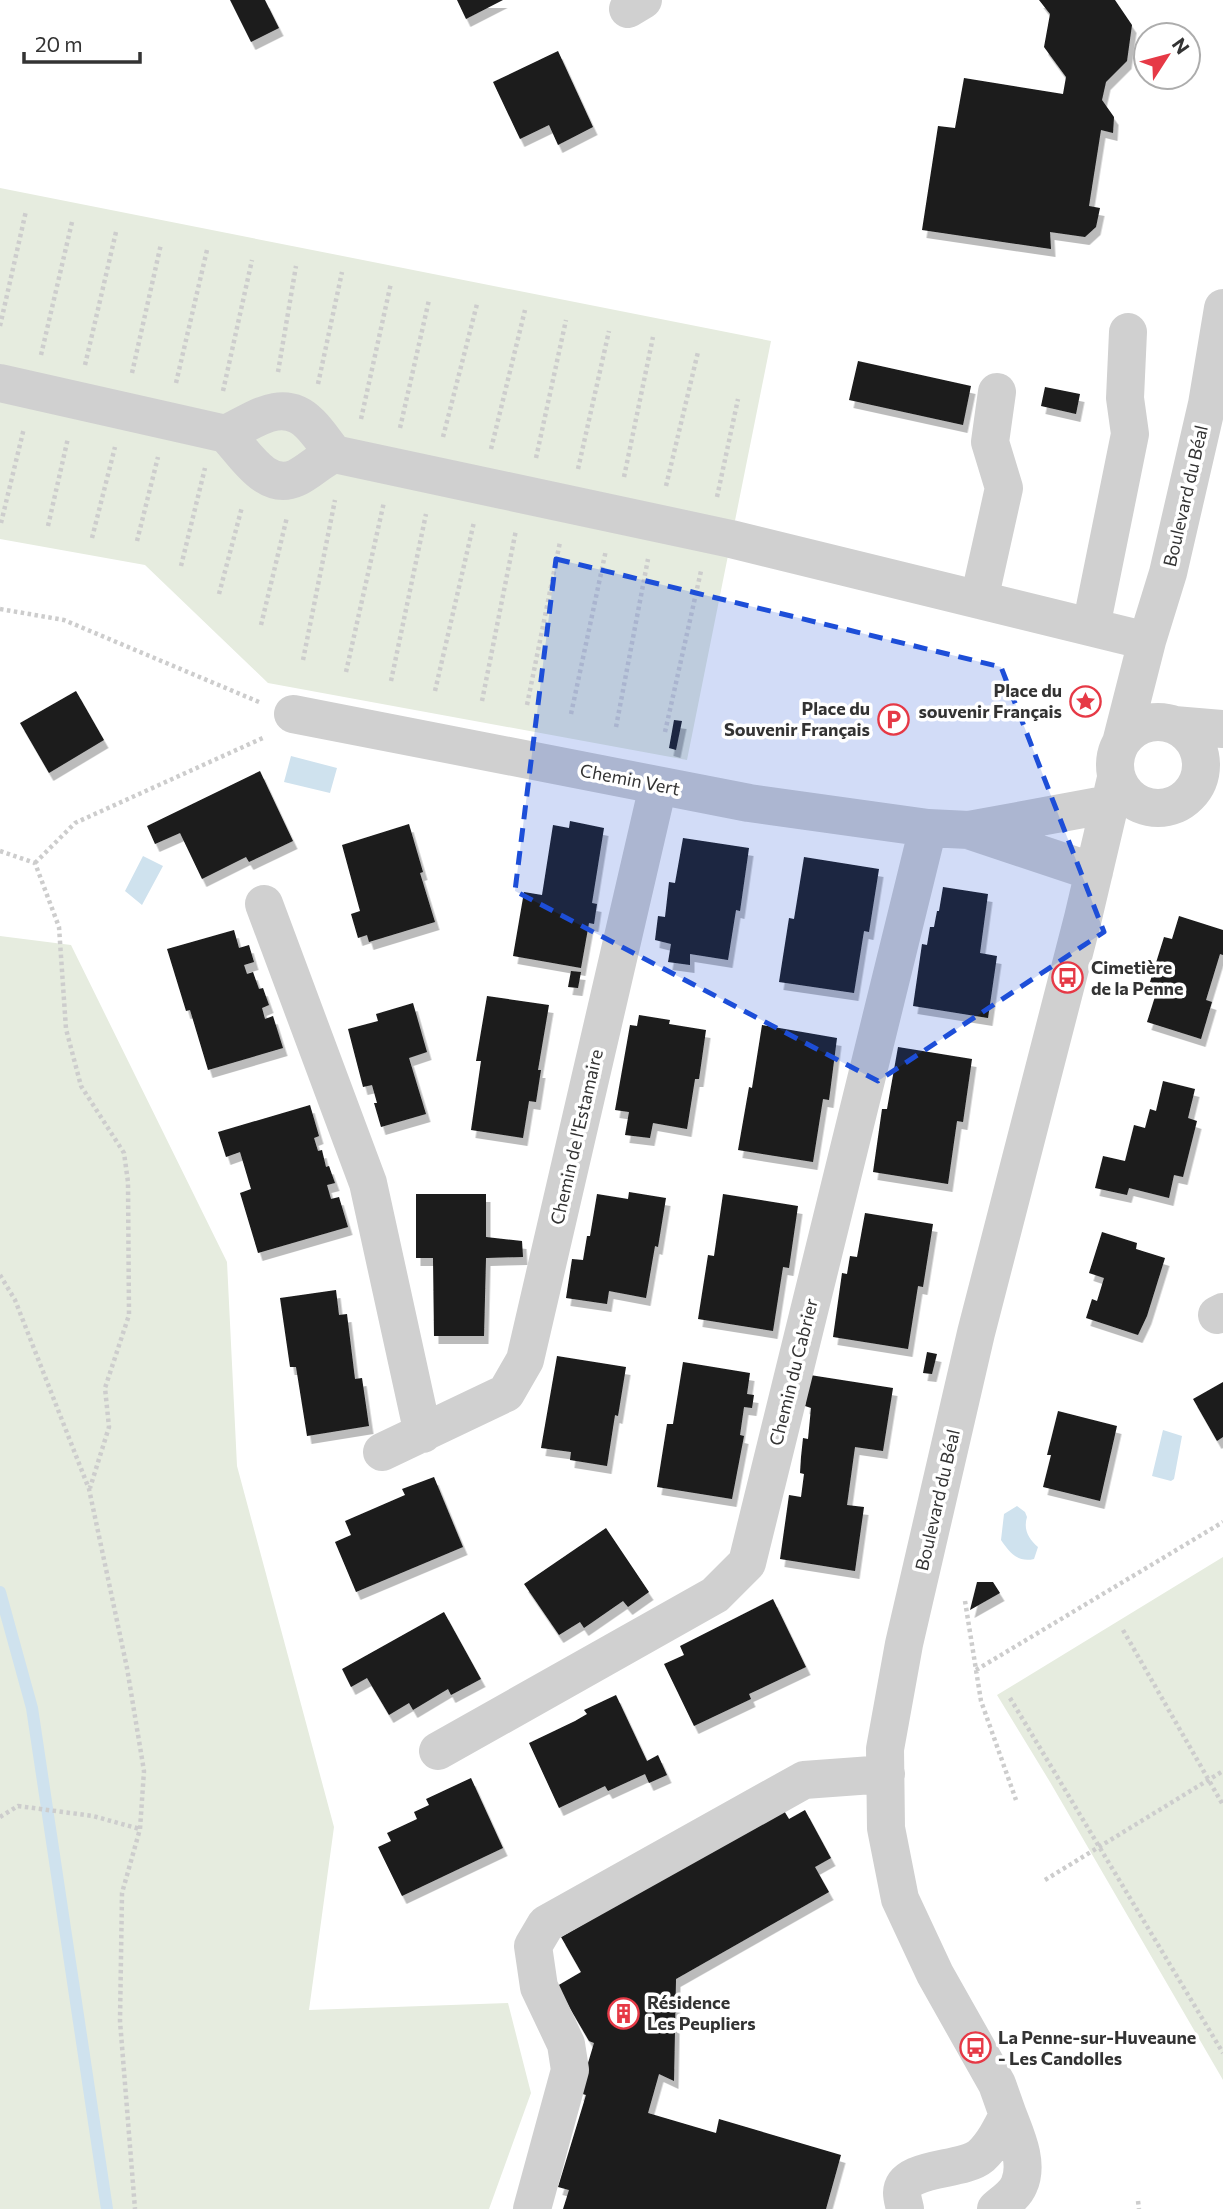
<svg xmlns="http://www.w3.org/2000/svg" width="1223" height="2209" font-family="Commissioner,sans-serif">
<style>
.green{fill:#e6ecdf}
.water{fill:#cfe2ee}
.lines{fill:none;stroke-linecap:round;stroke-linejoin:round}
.stream{stroke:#cfe2ee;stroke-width:12}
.building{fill:#1a1a1a;filter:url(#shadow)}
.path{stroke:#cdcdcd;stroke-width:4.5;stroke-dasharray:3.5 3.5;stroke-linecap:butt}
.minor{stroke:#d0d0d0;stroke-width:38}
.marked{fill:#1d4ed8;fill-opacity:0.2;stroke:#1d4ed8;stroke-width:5;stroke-dasharray:14 9;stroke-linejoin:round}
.labels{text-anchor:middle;stroke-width:7;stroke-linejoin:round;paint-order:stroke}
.street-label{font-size:18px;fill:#333;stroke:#fff}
.poi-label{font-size:18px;font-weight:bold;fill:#333;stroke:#fff;text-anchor:start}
</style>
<defs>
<filter id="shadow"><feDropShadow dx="4.5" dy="8" stdDeviation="0" flood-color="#0004"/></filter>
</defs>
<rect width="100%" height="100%" fill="#fff"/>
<path class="green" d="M0 188 771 341 687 760 268 683 145 565 0 539Z
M0 936 71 945 227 1262 237 1466 334 1827 309 2010 508 2003 531 2093 489 2209H0Z
M1223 1557V2080L1050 1782 997 1695Z"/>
<path class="water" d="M291 756 337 768 330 793 284 782Z
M143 856 163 866 142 905 125 891Z
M1163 1430 1182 1436 1174 1479 1171 1481 1152 1476Z
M1017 1506 1025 1512 1027 1517C1023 1530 1029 1539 1038 1547L1034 1559C1018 1563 1009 1552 1001 1540L1004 1514Z"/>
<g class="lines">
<path class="stream" d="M0 1592 32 1708 107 2209"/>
</g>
<path class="building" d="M230 0H265L279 28 251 42Z
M457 0H503L466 19Z
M1039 0H1115L1132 25 1127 61 1106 82 1102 100 1114 117 1113 133 1101 130 1089 206 1100 208 1096 227 1085 237 1050 232 1051 249 922 230 938 126 955 128 964 78 1063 94 1066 77 1044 47 1050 14Z
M558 51 593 127 558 145 549 125 520 139 493 82Z
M858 361 971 386 963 425 849 400Z
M1045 387 1080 394 1076 414 1041 406Z
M76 691 104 740 49 773 20 723Z
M674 720 682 721 676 750 669 748Z
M260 771 293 841 249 862 246 857 202 879 180 833 155 844 147 826Z
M570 821 604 828 592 903 597 904 594 924 589 923 581 968 513 956 524 892 542 895 553 825 569 828Z
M409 824 423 872 420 873 435 922 369 942 367 935 358 938 351 914 360 911 342 845Z
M683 838 749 848 740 911 736 910 728 960 690 954V965L668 962 671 944 655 940 658 916 665 917 669 882 675 883Z
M804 857 879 869 869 932 864 931 854 993 779 982 789 918 794 919Z
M943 887 988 894 980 953 997 956 988 1018 913 1006 922 944 927 945 930 927H934L937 911H939Z
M1179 916 1223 930V955L1220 954 1206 1000 1212 1002 1201 1039 1147 1022 1159 984 1150 982 1164 937 1172 939Z
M234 930 239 948 249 945 254 962 244 965 247 974 253 972 259 989 263 988 269 1005 262 1008 265 1019 273 1016 283 1048 208 1070 190 1010 186 1011 167 949Z
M571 971 581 972 578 988 568 987Z
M487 996 549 1005 538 1070H541L536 1102 529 1101 523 1138 471 1130 481 1061H476Z
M413 1003 427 1052 409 1058 426 1114 381 1127 374 1103H377L372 1085 363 1087 348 1029 378 1021 376 1014Z
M639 1015 670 1020 669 1024 706 1030 699 1079H695L687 1129 653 1123 650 1138 625 1135 629 1112 615 1110 630 1025 637 1026Z
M762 1025 837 1038 829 1100 823 1099 813 1162 738 1150 749 1087 752 1088Z
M898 1047 972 1059 963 1122 957 1121 948 1184 873 1172 882 1109H887Z
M1163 1081 1195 1089 1188 1118 1197 1121 1183 1177 1174 1175 1169 1198 1129 1188 1127 1195 1095 1188 1103 1156 1125 1161 1134 1125 1145 1128 1150 1109 1156 1111Z
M310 1105 319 1136 314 1138 318 1151 322 1150 326 1167 329 1166 335 1183 327 1185 331 1199 339 1197 348 1227 258 1253 240 1193 251 1189 240 1152 226 1157 218 1132Z
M629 1192 666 1198 658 1247 655 1246 646 1298 609 1291 607 1304 566 1298 572 1259 583 1260 587 1236H590L597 1194 628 1199Z
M416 1194H486V1237L522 1241 523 1257 486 1258 484 1336H434L433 1258H416Z
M723 1194 798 1206 789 1268 783 1267 773 1331 698 1319 708 1255 714 1256Z
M865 1213 933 1224 923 1287 918 1286 908 1349 833 1337 842 1273 847 1274 850 1256 857 1257Z
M1102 1232 1137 1243 1136 1249 1165 1258 1147 1316 1138 1335 1086 1318 1092 1299 1097 1301 1104 1278 1089 1273Z
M336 1290 339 1315 347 1314 355 1379 362 1378 369 1426 307 1436 296 1367H290L280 1298Z
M927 1352 937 1354 932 1374 923 1373Z
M557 1356 626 1367 618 1416 615 1415 607 1466 570 1460 571 1452 541 1448Z
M683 1362 750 1373 747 1394 754 1395 752 1408 744 1407 740 1435 744 1436 732 1499 657 1487 667 1424H673Z
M810 1375 893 1388 883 1451 855 1447 847 1505 864 1507 855 1571 780 1559 789 1495 801 1497 804 1474 800 1473 801 1457 803 1438 808 1439 811 1408 805 1406Z
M1223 1382V1437L1217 1441 1193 1399Z
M1058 1411 1117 1426 1100 1501 1043 1487 1051 1455H1047Z
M434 1477 463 1547 356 1592 335 1542 351 1535 345 1521 405 1495 402 1489Z
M606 1528 649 1592 628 1607 623 1601 584 1628 580 1622 559 1635 524 1584Z
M977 1582H993L1000 1593 970 1610Z
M773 1599 806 1667 749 1694 751 1699 694 1726 664 1664 684 1655 680 1646Z
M444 1612 481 1679 451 1695 448 1689 413 1710 409 1703 389 1715 367 1678 351 1687 342 1669Z
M616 1695 647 1761 658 1755 667 1775 649 1783 645 1774 608 1791 605 1786 559 1808 529 1743 575 1721 587 1714 584 1710Z
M471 1778 503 1848 402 1896 378 1847 391 1841 387 1833 417 1819 414 1812 429 1805 426 1799Z
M783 1809 789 1819 805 1810 831 1858 815 1867 829 1892 676 1979 674 2081 659 2074 648 2113 716 2133 719 2119 841 2155 826 2209H563L569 2190 558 2187 586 2095 579 2093 594 2043 589 2041 557 1986 581 1972 561 1937Z"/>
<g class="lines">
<path class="path" d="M0 326 26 211
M41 355 72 222
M85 365 116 232
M278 372 296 266
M132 373 161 244
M176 383 207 250
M318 384 342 272
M223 391 252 260
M361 419 391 283
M400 428 429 300
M443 437 477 304
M491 449 525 310
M536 458 566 320
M578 469 609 331
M624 477 653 337
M666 486 698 352
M717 497 738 399
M1 523 24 428
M48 526 68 438
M92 538 115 447
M137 541 158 457
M181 566 205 468
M219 594 242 507
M0 609 64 620 259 702
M261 625 287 517
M303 660 335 500
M346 672 384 502
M391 681 426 514
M435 691 474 522
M482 701 516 530
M527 705 560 542
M571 714 606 550
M616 727 648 559
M665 732 701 571
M0 851 35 863 59 927 66 1029 81 1086 124 1153 128 1182 129 1315 105 1388 109 1427 90 1488
M35 863 75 823 265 737
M0 1275 15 1300 89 1489 127 1668 144 1771 140 1829 122 1893 120 2021 135 2209
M965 1601 981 1701 1016 1800
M1123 1630 1223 1805
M976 1670 1223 1522
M1010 1698 1223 2053
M0 1817 18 1806 93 1816 140 1829
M1045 1880 1223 1771
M1138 2201 1139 2209"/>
<path class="minor" d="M628 9 643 0
M0 383 226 434C244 452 265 492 296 478 309 472 320 460 334 454L731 539 1147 641
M226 434C253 421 283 396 310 424 319 433 326 444 334 454
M979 600 1004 488 990 442 997 392
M1091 627 1130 434 1125 398 1128 332
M293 714 749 803 928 828 969 830 1110 804
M1115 765a43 43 0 1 1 86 0a43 43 0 1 1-86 0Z
M1174 725 1223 729
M1121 743 1147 641 1168 573 1207 404 1223 308
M971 831 1094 872
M264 904 368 1183 423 1434
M1217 1315 1223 1312
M382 1452 506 1393 525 1360 658 786
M438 1751 715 1595 747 1563 928 828
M1008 2115 997 2084 935 1974 900 1899 886 1828 885 1749 904 1644 976 1333 1083 918 1116 778
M532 2209 570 2070 566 2044 539 1987 533 1946 546 1924 804 1780 886 1774
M905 2209C904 2204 902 2198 902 2193 903 2166 962 2172 981 2156 993 2145 1001 2129 1008 2115 1016 2136 1029 2163 1019 2185 1015 2195 1004 2202 996 2209"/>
</g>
<path class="marked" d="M556 559 1001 667 1104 932 878 1081 515 891Z"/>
<defs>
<symbol id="sight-ring" viewBox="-11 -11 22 22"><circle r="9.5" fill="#fff" stroke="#e63946" stroke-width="1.5"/><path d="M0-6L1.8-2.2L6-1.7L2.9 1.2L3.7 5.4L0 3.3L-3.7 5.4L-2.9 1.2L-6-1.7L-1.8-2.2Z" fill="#e63946"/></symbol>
<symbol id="parking-ring" viewBox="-11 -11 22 22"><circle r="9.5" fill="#fff" stroke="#e63946" stroke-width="1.5"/><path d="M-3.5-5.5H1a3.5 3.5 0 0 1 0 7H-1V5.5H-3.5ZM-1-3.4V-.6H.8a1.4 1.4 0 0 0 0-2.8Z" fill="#e63946"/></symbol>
<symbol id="bus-ring" viewBox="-11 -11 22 22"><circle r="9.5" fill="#fff" stroke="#e63946" stroke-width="1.5"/><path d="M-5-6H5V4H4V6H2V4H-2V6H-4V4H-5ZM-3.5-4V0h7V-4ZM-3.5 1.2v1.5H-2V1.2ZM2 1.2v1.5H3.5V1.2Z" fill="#e63946"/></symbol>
<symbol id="building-ring" viewBox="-11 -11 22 22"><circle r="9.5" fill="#fff" stroke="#e63946" stroke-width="1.5"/><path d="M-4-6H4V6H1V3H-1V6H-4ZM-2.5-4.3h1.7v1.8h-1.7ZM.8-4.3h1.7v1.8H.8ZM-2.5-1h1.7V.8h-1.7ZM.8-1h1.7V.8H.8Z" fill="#e63946"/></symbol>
</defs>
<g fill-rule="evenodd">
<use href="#sight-ring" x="1068" y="684" width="35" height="35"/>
<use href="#parking-ring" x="876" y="702" width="35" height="35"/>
<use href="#bus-ring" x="1050" y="960" width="35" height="35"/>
<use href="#building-ring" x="606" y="1996" width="35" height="35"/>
<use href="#bus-ring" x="958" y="2030" width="35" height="35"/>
</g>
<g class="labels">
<g class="street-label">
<text transform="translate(1186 496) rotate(-77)" y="6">Boulevard du Béal</text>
<text transform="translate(630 780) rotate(11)" y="6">Chemin Vert</text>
<text transform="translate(577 1137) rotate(-77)" y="6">Chemin de l'Estamaire</text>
<text transform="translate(794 1372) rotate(-76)" y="6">Chemin du Cabrier</text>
<text transform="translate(938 1500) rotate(-77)" y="6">Boulevard du Béal</text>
</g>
<g class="poi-label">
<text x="1062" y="697" text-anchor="end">Place du<tspan x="1062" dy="21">souvenir Français</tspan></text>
<text x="870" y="715" text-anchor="end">Place du<tspan x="870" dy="21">Souvenir Français</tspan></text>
<text x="1091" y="974">Cimetière<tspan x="1091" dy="21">de la Penne</tspan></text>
<text x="647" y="2009">Résidence<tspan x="647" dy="21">Les Peupliers</tspan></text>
<text x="998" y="2044">La Penne-sur-Huveaune<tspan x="998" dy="21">- Les Candolles</tspan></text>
</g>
</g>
<g transform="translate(1167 56) rotate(54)"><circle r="33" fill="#ffffff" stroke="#adadad" stroke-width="2"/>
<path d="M0-5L12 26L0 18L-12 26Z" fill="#e63946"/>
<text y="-10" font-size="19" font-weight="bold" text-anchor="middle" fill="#333333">N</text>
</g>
<path d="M24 52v10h116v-10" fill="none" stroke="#333333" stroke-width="3.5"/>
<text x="35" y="52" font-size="21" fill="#333333" stroke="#ffffff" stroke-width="5" paint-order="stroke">20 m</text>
</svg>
